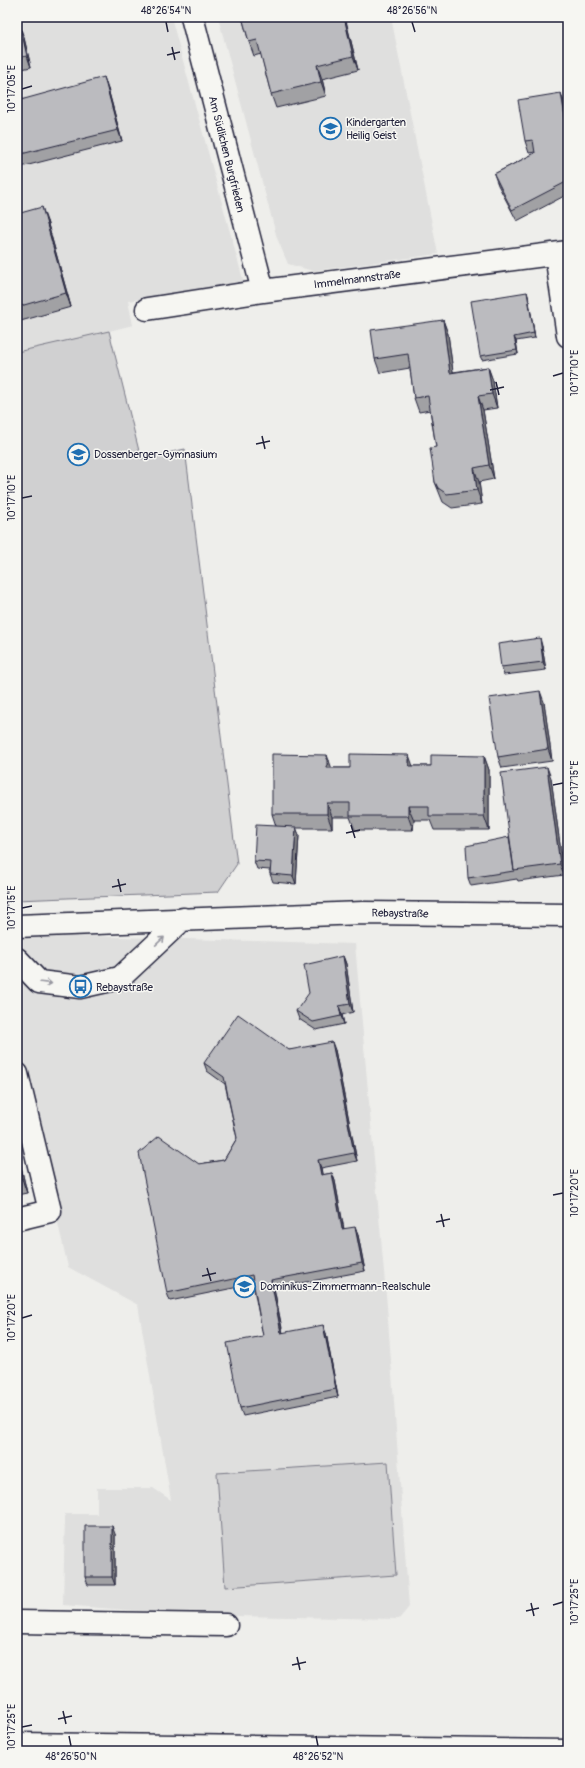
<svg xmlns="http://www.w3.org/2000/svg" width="585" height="1768" font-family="Pangolin,sans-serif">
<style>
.built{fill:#dfdfde}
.green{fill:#d0d0d1;stroke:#797986}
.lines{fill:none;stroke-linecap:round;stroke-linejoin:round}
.minor-casing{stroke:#22223b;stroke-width:25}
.major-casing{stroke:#22223b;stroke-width:25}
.minor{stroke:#f6f6f2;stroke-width:22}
.major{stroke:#f6f6f2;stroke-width:22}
.wall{fill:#a1a1a4;stroke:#22223b}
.shaded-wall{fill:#838386;stroke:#22223b}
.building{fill:#bbbbbf;stroke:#22223b}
.oneway{stroke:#9797a0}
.ticks{fill:none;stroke:#22223b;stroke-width:1.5}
.labels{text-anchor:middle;stroke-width:3;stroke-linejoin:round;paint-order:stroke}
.poi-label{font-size:11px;fill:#22223b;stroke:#f6f6f2;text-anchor:start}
.street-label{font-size:11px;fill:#22223b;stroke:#f6f6f2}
.neatline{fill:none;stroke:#22223b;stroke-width:1.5}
.ticks-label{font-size:10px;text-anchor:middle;fill:#22223b}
</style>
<rect width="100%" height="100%" fill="#eeeeeb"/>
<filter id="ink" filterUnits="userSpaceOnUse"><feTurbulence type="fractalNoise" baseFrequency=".025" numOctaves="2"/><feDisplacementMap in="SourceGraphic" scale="8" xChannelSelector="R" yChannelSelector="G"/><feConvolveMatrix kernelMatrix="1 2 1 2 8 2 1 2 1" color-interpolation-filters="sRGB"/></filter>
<g filter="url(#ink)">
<path class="built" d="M17 17H171L244 283 128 301 133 325 109 331 141 459 185 449 237 864 218 892 17 900Z
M218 17H391L438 254 313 271 288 264 277 238Z
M17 934 355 944 387 1306 409 1607 399 1619 188 1615 63 1605 65 1514H97V1488H153L171 1500 138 1305 68 1267 17 1044Z"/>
<path class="green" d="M109 331 141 459 185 449 237 864 218 892 17 900V352Z
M388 1462 396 1575 225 1587 217 1473Z"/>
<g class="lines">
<defs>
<path id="minor" d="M192 17 263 291
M556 254 568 336
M147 309 263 291 568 252
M17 926 363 913 568 915
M17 959 39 982 80 987 120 978 183 919
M17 1074 50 1211 17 1219
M17 1622 226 1625"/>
<path id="major" d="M17 1744 568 1751"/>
</defs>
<use href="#minor" class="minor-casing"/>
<use href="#major" class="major-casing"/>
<use href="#minor" class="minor"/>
<use href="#major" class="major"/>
</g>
<path class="wall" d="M242 17H345L358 70 322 79 326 96 276 108 271 94 261 54 254 56 249 42Z
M17 27 24 38 31 67 17 70Z
M108 89 122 141 17 168V92L19 100Z
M565 104 568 121V194L517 221 498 185 494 174 535 153V152L529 153 525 141Z
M17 214 47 221 71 307 17 322Z
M527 292 528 296 535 338 516 341 518 354 482 360 480 356Z
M443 320 448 334 453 372 488 367 493 381 497 408 483 410 494 479 479 482 482 504 452 508 443 502 435 482 436 447 430 410 419 412 414 398 410 368 380 373 375 359Z
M542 646 546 670 504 675 501 667Z
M544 702 552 761 502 768 498 757Z
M484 756 489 770V830H434L430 820H414L413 830H355L350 817H332V828H296L299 835 296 884 273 882 270 874V870L257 869 254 861 276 826 272 814 332 768H350L413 766H431Z
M551 778 564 875 518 881 517 879 471 886 468 878 509 837Z
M343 956 346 964 353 1012 342 1015 344 1024 316 1030 299 1019 296 1011Z
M289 1050H335L357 1161 321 1168 322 1175 332 1173 335 1181 344 1229 358 1235 365 1271 274 1288 283 1333H326L338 1397 243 1416 240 1408 263 1336 253 1284 170 1301 167 1293 199 1164 224 1160 237 1138 225 1084 207 1071 204 1063Z
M17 1149 27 1193 17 1195Z
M115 1534V1585H88L85 1577Z"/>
<path class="shaded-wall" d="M344 17H345L358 70 353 56Z
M20 26 24 38 31 67 27 56Z
M317 65 322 79 326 96 321 82Z
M104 77 108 89 122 141 118 130Z
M561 93 565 104 568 121V135Z
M42 207 47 221 71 307 66 293Z
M527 292 528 296 535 338 534 333Z
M443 320 448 334 455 387 450 373Z
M514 337 516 341 518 354 517 350Z
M488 367 493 381 497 408 492 394Z
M478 396 483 410 494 479 489 465Z
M474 468 479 482 482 504 477 490Z
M540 638 542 646 546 670 543 662Z
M540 691 544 702 552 761 548 749Z
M327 755 332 769 327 768Z
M409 755 414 769 409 766Z
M484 756 489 770V830L484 816Z
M547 767 551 778 564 875 560 864Z
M327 803 332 817V828L327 814Z
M408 806 414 820 413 830 408 816Z
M296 827 299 835 296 884 293 876Z
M343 956 346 964 353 1012 350 1004Z
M339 1006 342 1015 344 1024 341 1016Z
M332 1042 335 1050 357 1161 354 1153Z
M17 1149 27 1193 22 1179 17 1157Z
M318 1160 321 1168 324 1183 321 1175Z
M332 1173 335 1181 345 1237 342 1229Z
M355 1227 358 1235 365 1271 362 1263Z
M271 1280 274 1288 284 1341 281 1333Z
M323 1325 326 1333 338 1397 336 1389Z
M112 1526 115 1534V1585L112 1577Z"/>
<path class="building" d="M242 17H344L353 56 317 65 321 82 271 94 257 40 249 42Z
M20 26 27 56 17 58V27Z
M104 77 118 130 17 155V101Z
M561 93 568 135V181L512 210 494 174 535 153 533 140 525 141 518 100Z
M42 207 66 293 17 307V214Z
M527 292 534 333 514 337 517 350 480 356 471 301Z
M443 320 450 373 488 367 492 394 478 396 489 465 474 468 477 490 447 494 438 488 435 482 430 448 436 447 428 396 414 398 408 354 375 359 371 330Z
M540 638 543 662 501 667 498 644Z
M540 691 548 749 498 757 489 698Z
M272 754 327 755V768H350V754L409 755V766H431V755L484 756V816H429V806H408V816H350V803H327V814H272Z
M547 767 560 864 514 870 501 773Z
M256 825 296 827 293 876 270 874 271 862 254 861Z
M509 837 514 871 468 878 466 846Z
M343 956 350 1004 339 1006 341 1016 313 1022 296 1011 309 993 304 965Z
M238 1014 289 1050 332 1042 354 1153 318 1160 321 1175 332 1173 342 1229 355 1227 362 1263 271 1280 281 1333 323 1325 336 1389 240 1408 227 1343 263 1336 252 1275 167 1293 139 1153 159 1136 199 1164 224 1160 237 1138 224 1077 204 1063Z
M17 1157 22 1179 17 1180Z
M85 1526H112V1577H85Z"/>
<defs><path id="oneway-shaft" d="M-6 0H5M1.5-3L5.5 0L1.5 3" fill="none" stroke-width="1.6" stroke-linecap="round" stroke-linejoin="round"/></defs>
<g class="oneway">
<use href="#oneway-shaft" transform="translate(160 941) rotate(-43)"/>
<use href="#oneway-shaft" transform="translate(46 983) rotate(7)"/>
</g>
</g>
<path class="ticks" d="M166 22 168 32M412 22 415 32M172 47 175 60M167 55 180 52M22 89 32 86M553 376 563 373M496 382 499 395M490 390 504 387M262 436 265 449M256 444 270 441M22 498 32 496M553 785 563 783M351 825 355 838M346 833 360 830M118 879 121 892M112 887 126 884M22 908 32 906M553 1195 563 1193M441 1214 444 1227M436 1222 450 1219M207 1268 211 1281M202 1276 216 1273M22 1318 32 1315M531 1603 534 1616M553 1605 563 1602M526 1611 539 1608M297 1657 300 1670M292 1665 306 1662M63 1711 66 1724M58 1719 72 1716M22 1727 32 1725M69 1736 71 1746M316 1736 318 1746"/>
<defs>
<symbol id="school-ring" viewBox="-11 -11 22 22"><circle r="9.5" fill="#f6f6f2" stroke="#1f6fb2" stroke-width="1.5"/><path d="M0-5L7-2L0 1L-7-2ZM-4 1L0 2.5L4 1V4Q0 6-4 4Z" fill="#1f6fb2"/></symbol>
<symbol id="bus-ring" viewBox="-11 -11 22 22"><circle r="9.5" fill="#f6f6f2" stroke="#1f6fb2" stroke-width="1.5"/><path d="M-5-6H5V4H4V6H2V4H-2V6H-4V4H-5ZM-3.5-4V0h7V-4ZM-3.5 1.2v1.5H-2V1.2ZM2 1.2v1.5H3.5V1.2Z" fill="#1f6fb2"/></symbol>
</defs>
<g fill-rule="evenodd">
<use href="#school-ring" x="318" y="116" width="25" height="25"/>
<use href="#school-ring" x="66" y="442" width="25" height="25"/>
<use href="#bus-ring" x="68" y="974" width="25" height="25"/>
<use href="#school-ring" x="232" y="1274" width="25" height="25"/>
</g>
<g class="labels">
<g class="poi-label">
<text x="346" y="126">Kindergarten<tspan x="346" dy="13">Heilig Geist</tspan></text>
<text x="94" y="458">Dossenberger-Gymnasium</text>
<text x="96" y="991">Rebaystraße</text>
<text x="260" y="1290">Dominikus-Zimmermann-Realschule</text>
</g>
<g class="street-label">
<text transform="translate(227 154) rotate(76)" y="4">Am Südlichen Burgfrieden</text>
<text transform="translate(357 279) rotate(-7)" y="4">Immelmannstraße</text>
<text transform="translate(400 913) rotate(1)" y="4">Rebaystraße</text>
</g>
</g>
<rect width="585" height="1768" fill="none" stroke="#f6f6f2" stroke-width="44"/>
<rect x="22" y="22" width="541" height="1724" class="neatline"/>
<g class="ticks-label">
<text x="166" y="14">48°26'54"N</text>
<text x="412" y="14">48°26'56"N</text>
<text transform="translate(11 89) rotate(-90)" y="4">10°17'05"E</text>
<text transform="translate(574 373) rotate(-90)" y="4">10°17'10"E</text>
<text transform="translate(11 498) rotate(-90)" y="4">10°17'10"E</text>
<text transform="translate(574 783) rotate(-90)" y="4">10°17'15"E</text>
<text transform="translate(11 908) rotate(-90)" y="4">10°17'15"E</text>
<text transform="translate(574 1193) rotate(-90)" y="4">10°17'20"E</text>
<text transform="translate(11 1318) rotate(-90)" y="4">10°17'20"E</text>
<text transform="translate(574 1602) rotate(-90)" y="4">10°17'25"E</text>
<text transform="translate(11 1727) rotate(-90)" y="4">10°17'25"E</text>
<text x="71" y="1760">48°26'50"N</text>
<text x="318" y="1760">48°26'52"N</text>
</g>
</svg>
